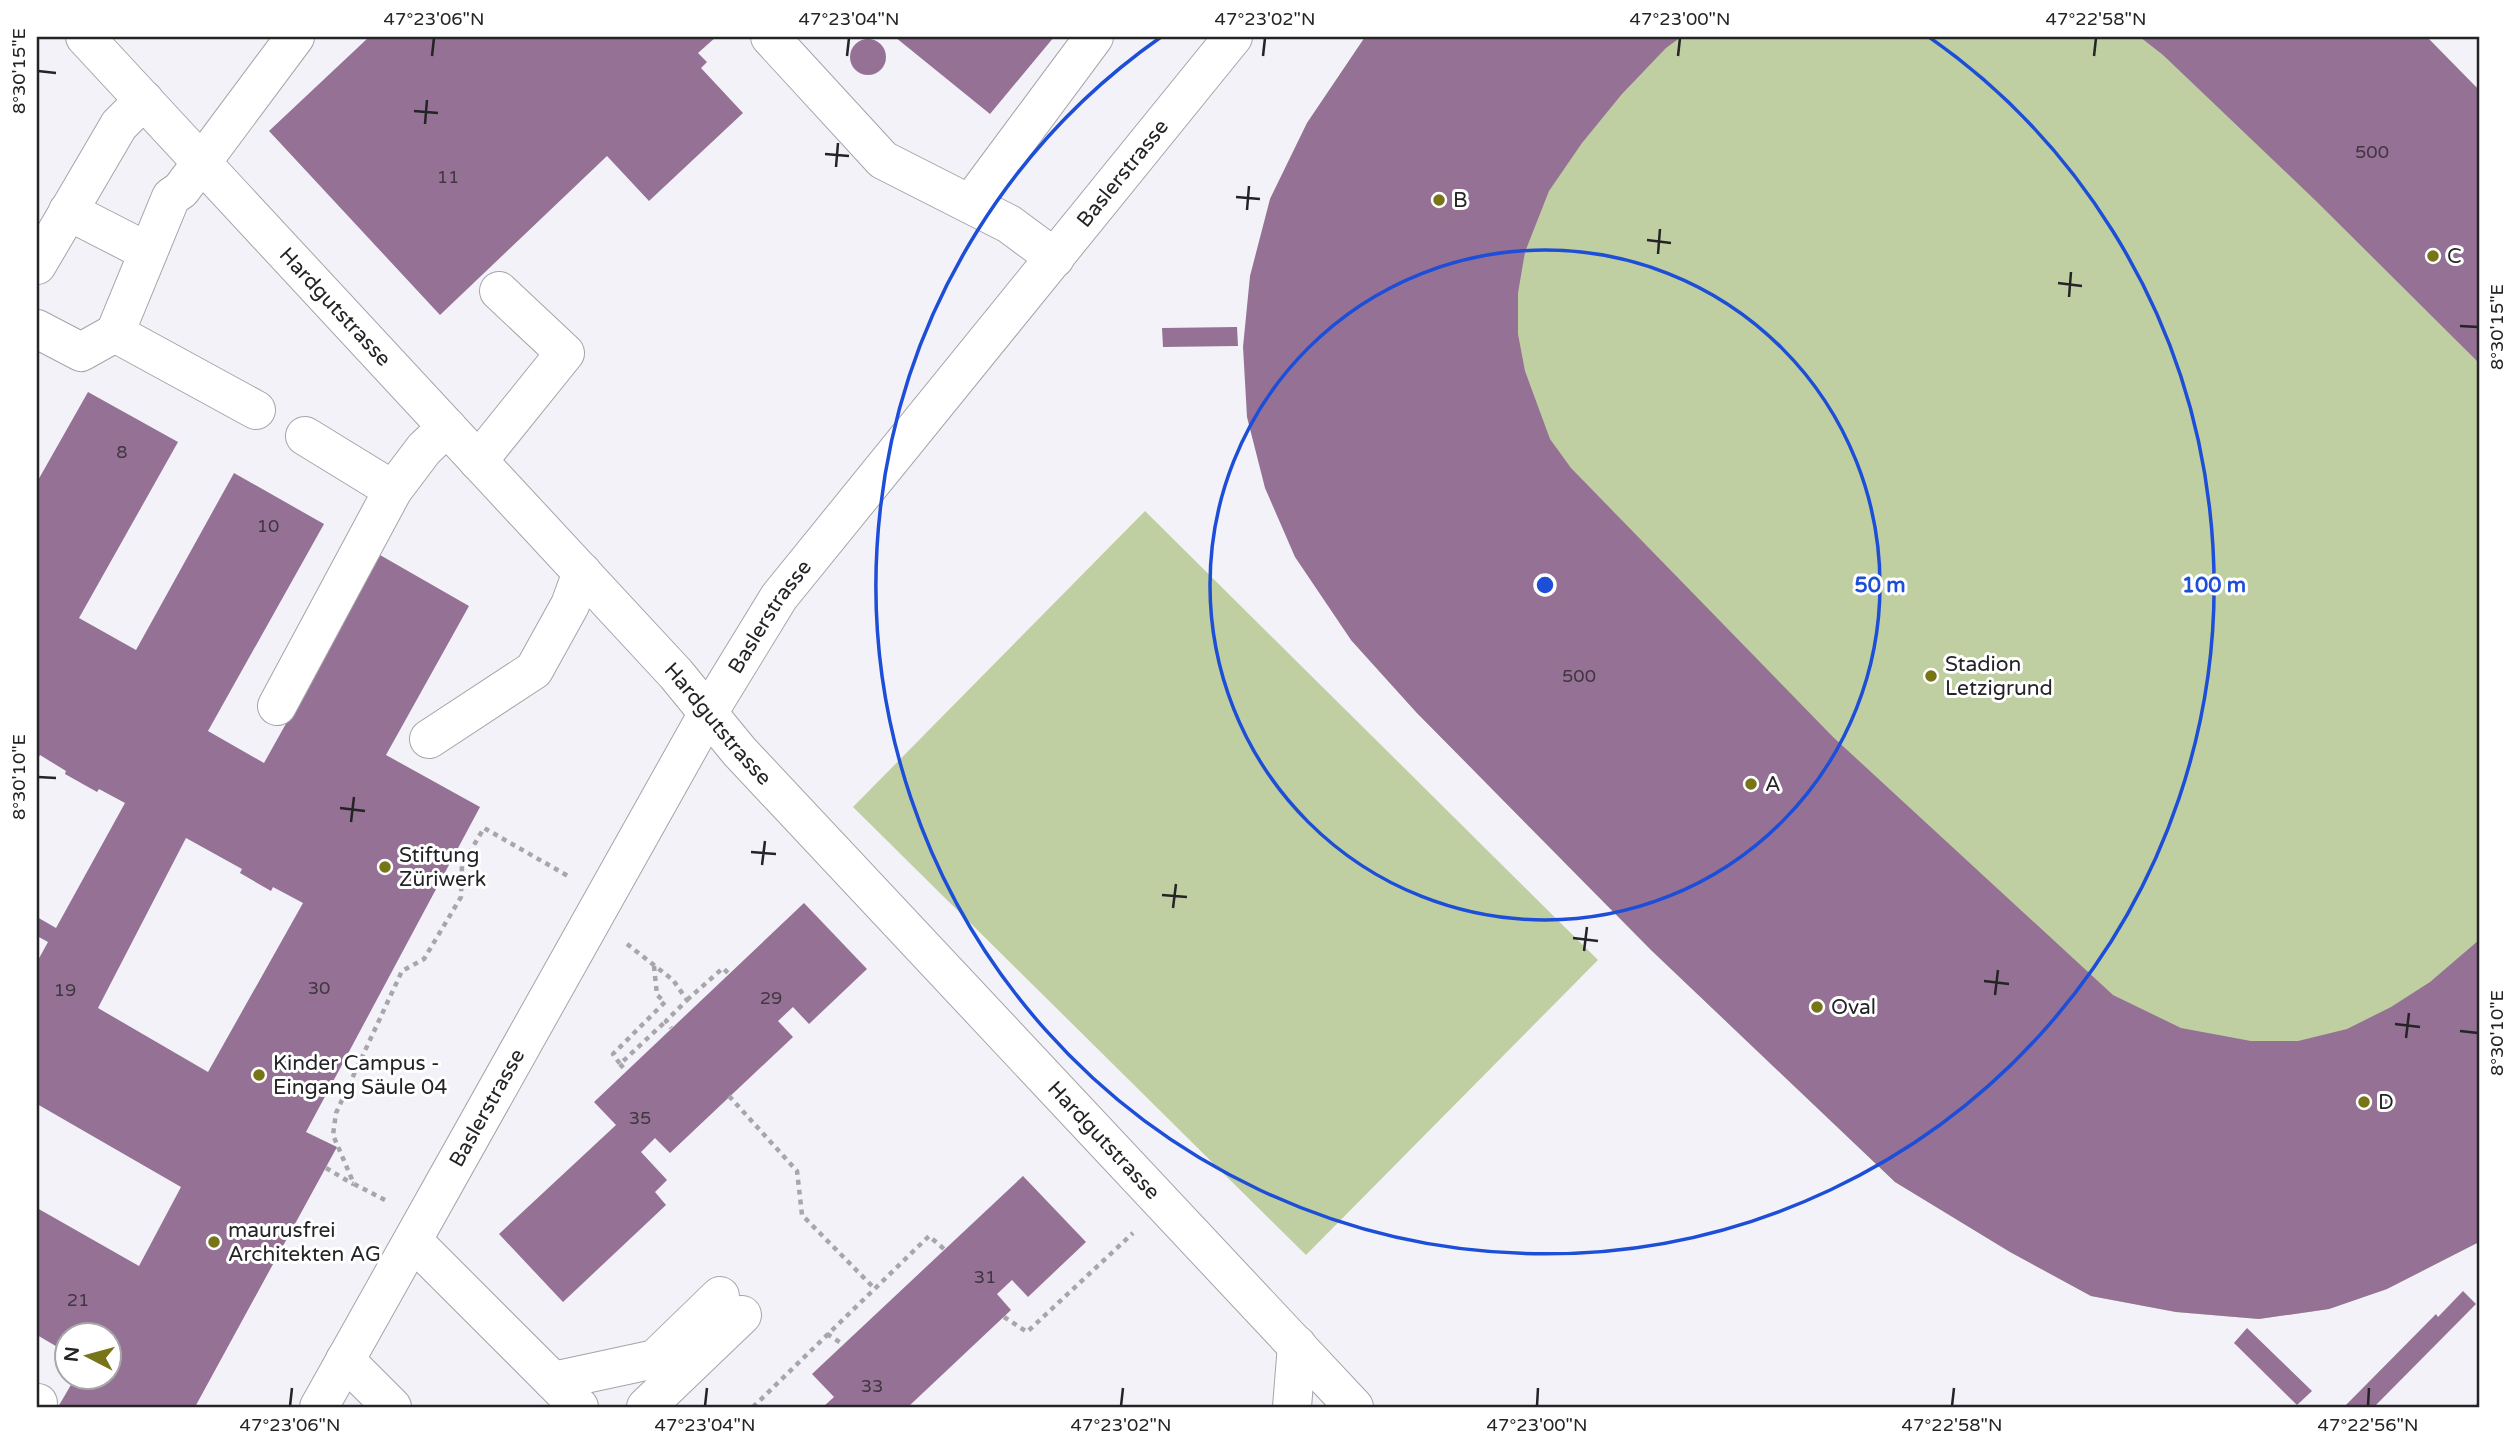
<svg xmlns="http://www.w3.org/2000/svg" width="2516" height="1444" font-family="'Varela Round',sans-serif">
<style>
.green{fill:#c0cfa2}
.building{fill:#957295;fill-rule:evenodd}
.lines{fill:none;stroke-linecap:round;stroke-linejoin:round}
.minor-casing{stroke:#a5a4aa;stroke-width:40}
.path{stroke:#a7a6ab;stroke-width:4.5;stroke-dasharray:5 5;stroke-linecap:butt}
.minor{stroke:#fff;stroke-width:38}
.ticks{fill:none;stroke:#242325;stroke-width:2.5}
.ring{fill:none;stroke:#1d4ed8;stroke-width:3.5}
.poi-dot{fill:#787418;stroke:#fff;stroke-width:2.5}
.labels{text-anchor:middle;stroke-width:6;stroke-linejoin:round;paint-order:stroke}
.number-label{font-size:18px;fill:#403741}
.street-label{font-size:21px;fill:#242325;stroke:#fff}
.poi-label{font-size:21px;fill:#242325;stroke:#fff;text-anchor:start}
.centre{fill:#1d4ed8;stroke:#fff;stroke-width:3.5}
.ring-label{font-size:21px;text-anchor:middle;font-weight:bold;fill:#1d4ed8;stroke:#fff;stroke-width:6;stroke-linejoin:round;paint-order:stroke}
.neatline{fill:none;stroke:#242325;stroke-width:2.5}
.ticks-label{font-size:18px;text-anchor:middle;fill:#242325}
</style>
<rect width="100%" height="100%" fill="#f3f2f8"/>
<path class="green" d="M1365 37H2427L2479 90V1242L2387 1289 2329 1309 2259 1319 2176 1312 2091 1296 2010 1252 1895 1182 1651 950 1416 712 1351 640 1270 199 1307 123Z
M1145 511 1598 960 1306 1255 853 807Z"/>
<path class="building" d="M369 37H716L698 53 707 62 701 68 743 113 649 201 607 156 440 315 269 131Z
M895 37H1054L990 114Z
M1365 37H1681L1666 48 1622 94 1582 143 1549 191 1525 252 1518 293V334L1525 371 1550 439 1571 468 1833 737 2113 995 2181 1028 2251 1041H2298L2347 1029 2391 1007 2430 982 2479 940V1242L2387 1289 2329 1309 2259 1319 2176 1312 2091 1296 2010 1252 1895 1182 1651 950 1416 712 1351 640 1295 557 1265 488 1247 417 1243 347 1250 276 1270 199 1307 123Z
M2140 37H2427L2479 90V363L2316 201 2163 55Z
M850 57a18 18 0 1 1 36 0a18 18 0 1 1-36 0Z
M1237 327 1238 346 1163 347 1162 328Z
M88 392 178 442 79 618 136 650 234 473 324 524 208 731 264 763 380 555 469 606 386 755 480 807 306 1132 337 1147 195 1407H58L75 1378H108V1336H66V1352L37 1335V1208L139 1266 181 1187 37 1104V962L48 942 37 936V917L56 928 125 803 99 789 97 792 65 774 66 771 40 755 37 760V482ZM186 838 242 869 240 873 271 891 273 887 303 903 208 1072 98 1008Z
M804 903 867 969 809 1024 793 1007 778 1021 793 1037 670 1153 655 1138 641 1152 667 1180 655 1192 666 1205 563 1302 499 1234 616 1125 594 1102Z
M1023 1176 1086 1242 1028 1297 1012 1280 997 1294 1011 1310 908 1407H823L834 1397 812 1374Z
M2463 1291 2476 1304 2374 1407H2344L2436 1314 2438 1317Z
M2247 1328 2312 1391 2297 1405 2234 1343Z"/>
<g class="lines">
<defs>
<g id="minor">
<path id="s1" d="M85 37 676 674 739 751 1354 1407"/>
<path d="M770 37 883 160 1009 224 1055 258"/>
<path d="M970 204 1094 37"/>
<path d="M68 211 148 252"/>
<path d="M37 265 119 125 144 100"/>
<path d="M37 329 81 352 115 333"/>
<path d="M256 410 115 333 171 197 181 190 295 37"/>
<path d="M305 436 393 490 424 449 447 427"/>
<path d="M478 461 565 353 499 291"/>
<path d="M277 706 393 490"/>
<path d="M429 739 534 670 570 605 582 572"/>
<path d="M413 1241 579 1407"/>
<path d="M345 1360 392 1407"/>
<path d="M553 1381 655 1359 720 1296"/>
<path d="M37 1403H38"/>
<path id="s2" d="M319 1407 708 713 779 597 1233 37"/>
<path d="M646 1407 742 1315"/>
<path d="M1292 1407 1297 1345"/>
</g>
</defs>
<use href="#minor" class="minor-casing"/>
<path class="path" d="M627 944 673 980 687 1000 666 1021 671 1028
M654 966 657 995 665 1002 613 1054 620 1064 666 1021
M687 1000 723 968 729 974
M620 1064 626 1071
M729 1096 797 1171 802 1215 874 1288
M326 1168 353 1184
M385 1200 354 1184 333 1135 336 1113 402 971 424 959 461 897 462 865 484 828 568 876
M1004 1317 1027 1332 1133 1233
M827 1334 844 1345
M753 1407 929 1236 944 1249
M2477 1407 2479 1404"/>
<use href="#minor" class="minor"/>
</g>
<path class="ticks" d="M432 56 434 38M847 56 849 38M1263 56 1265 38M1678 56 1680 38M2094 56 2096 38M38 71 56 73M414 111 438 113M425 124 427 100M825 154 849 156M836 167 838 143M1236 197 1260 199M1247 210 1249 186M1647 240 1671 243M1658 254 1660 229M2058 283 2082 286M2069 297 2071 272M2460 326 2478 327M38 777 56 778M340 808 365 811M351 822 354 797M751 852 776 854M762 865 765 841M1162 895 1187 897M1173 908 1176 884M1573 938 1598 941M1584 951 1587 927M1984 981 2009 984M1995 995 1998 970M2395 1024 2420 1027M2460 1031 2478 1033M2406 1038 2409 1013M290 1406 292 1388M705 1406 707 1388M1121 1406 1123 1388M1537 1406 1538 1388M1952 1406 1954 1388M2368 1406 2369 1388"/>
<g class="ring">
<circle cx="1545" cy="585" r="335"/>
<path d="M1929 37A669 669 0 1 1 1161 37"/>
</g>
<g class="poi-dot">
<circle cx="1439" cy="200" r="7"/>
<circle cx="2433" cy="256" r="7"/>
<circle cx="1931" cy="676" r="7"/>
<circle cx="1751" cy="784" r="7"/>
<circle cx="385" cy="867" r="7"/>
<circle cx="1817" cy="1007" r="7"/>
<circle cx="259" cy="1075" r="7"/>
<circle cx="2364" cy="1102" r="7"/>
<circle cx="214" cy="1242" r="7"/>
</g>
<g class="labels">
<g class="number-label">
<text x="2372" y="158">500</text>
<text x="448" y="183">11</text>
<text x="122" y="458">8</text>
<text x="268" y="532">10</text>
<text x="1579" y="682">500</text>
<text x="319" y="994">30</text>
<text x="65" y="996">19</text>
<text x="771" y="1004">29</text>
<text x="640" y="1124">35</text>
<text x="985" y="1283">31</text>
<text x="78" y="1306">21</text>
<text x="872" y="1392">33</text>
</g>
<g class="street-label">
<text dy="7" stroke="none"><textPath href="#s2" startOffset="1477">Baslerstrasse</textPath></text>
<text dy="7" stroke="none"><textPath href="#s1" startOffset="368">Hardgutstrasse</textPath></text>
<text dy="7" stroke="none"><textPath href="#s2" startOffset="910">Baslerstrasse</textPath></text>
<text dy="7" stroke="none"><textPath href="#s1" startOffset="934">Hardgutstrasse</textPath></text>
<text dy="7" stroke="none"><textPath href="#s2" startOffset="343">Baslerstrasse</textPath></text>
<text dy="7" stroke="none"><textPath href="#s1" startOffset="1502">Hardgutstrasse</textPath></text>
</g>
<g class="poi-label">
<text x="1453" y="207">B</text>
<text x="2447" y="263">C</text>
<text x="1945" y="671">Stadion<tspan x="1945" dy="24">Letzigrund</tspan></text>
<text x="1765" y="791">A</text>
<text x="399" y="862">Stiftung<tspan x="399" dy="24">Züriwerk</tspan></text>
<text x="1831" y="1014">Oval</text>
<text x="273" y="1070">Kinder Campus -<tspan x="273" dy="24">Eingang Säule 04</tspan></text>
<text x="2378" y="1109">D</text>
<text x="228" y="1237">maurusfrei<tspan x="228" dy="24">Architekten AG</tspan></text>
</g>
</g>
<circle cx="1545" cy="585" r="10" class="centre"/>
<g class="ring-label">
<text x="1880" y="592">50 m</text>
<text x="2214" y="592">100 m</text>
</g>
<rect width="2516" height="1444" fill="none" stroke="#ffffff" stroke-width="77"/>
<g transform="translate(88 1356) rotate(276)"><circle r="33" fill="#ffffff" stroke="#a7a7a8" stroke-width="2"/>
<path d="M0-5L12 26L0 18L-12 26Z" fill="#787418"/>
<text y="-10" font-size="19" font-weight="bold" text-anchor="middle" fill="#242325">N</text>
</g>
<rect x="38" y="38" width="2440" height="1368" class="neatline"/>
<g class="ticks-label">
<text x="434" y="25">47°23'06"N</text>
<text x="849" y="25">47°23'04"N</text>
<text x="1265" y="25">47°23'02"N</text>
<text x="1680" y="25">47°23'00"N</text>
<text x="2096" y="25">47°22'58"N</text>
<text transform="translate(19 71) rotate(-90)" y="6">8°30'15"E</text>
<text transform="translate(2497 327) rotate(-90)" y="6">8°30'15"E</text>
<text transform="translate(19 777) rotate(-90)" y="6">8°30'10"E</text>
<text transform="translate(2497 1033) rotate(-90)" y="6">8°30'10"E</text>
<text x="290" y="1431">47°23'06"N</text>
<text x="705" y="1431">47°23'04"N</text>
<text x="1121" y="1431">47°23'02"N</text>
<text x="1537" y="1431">47°23'00"N</text>
<text x="1952" y="1431">47°22'58"N</text>
<text x="2368" y="1431">47°22'56"N</text>
</g>
</svg>
